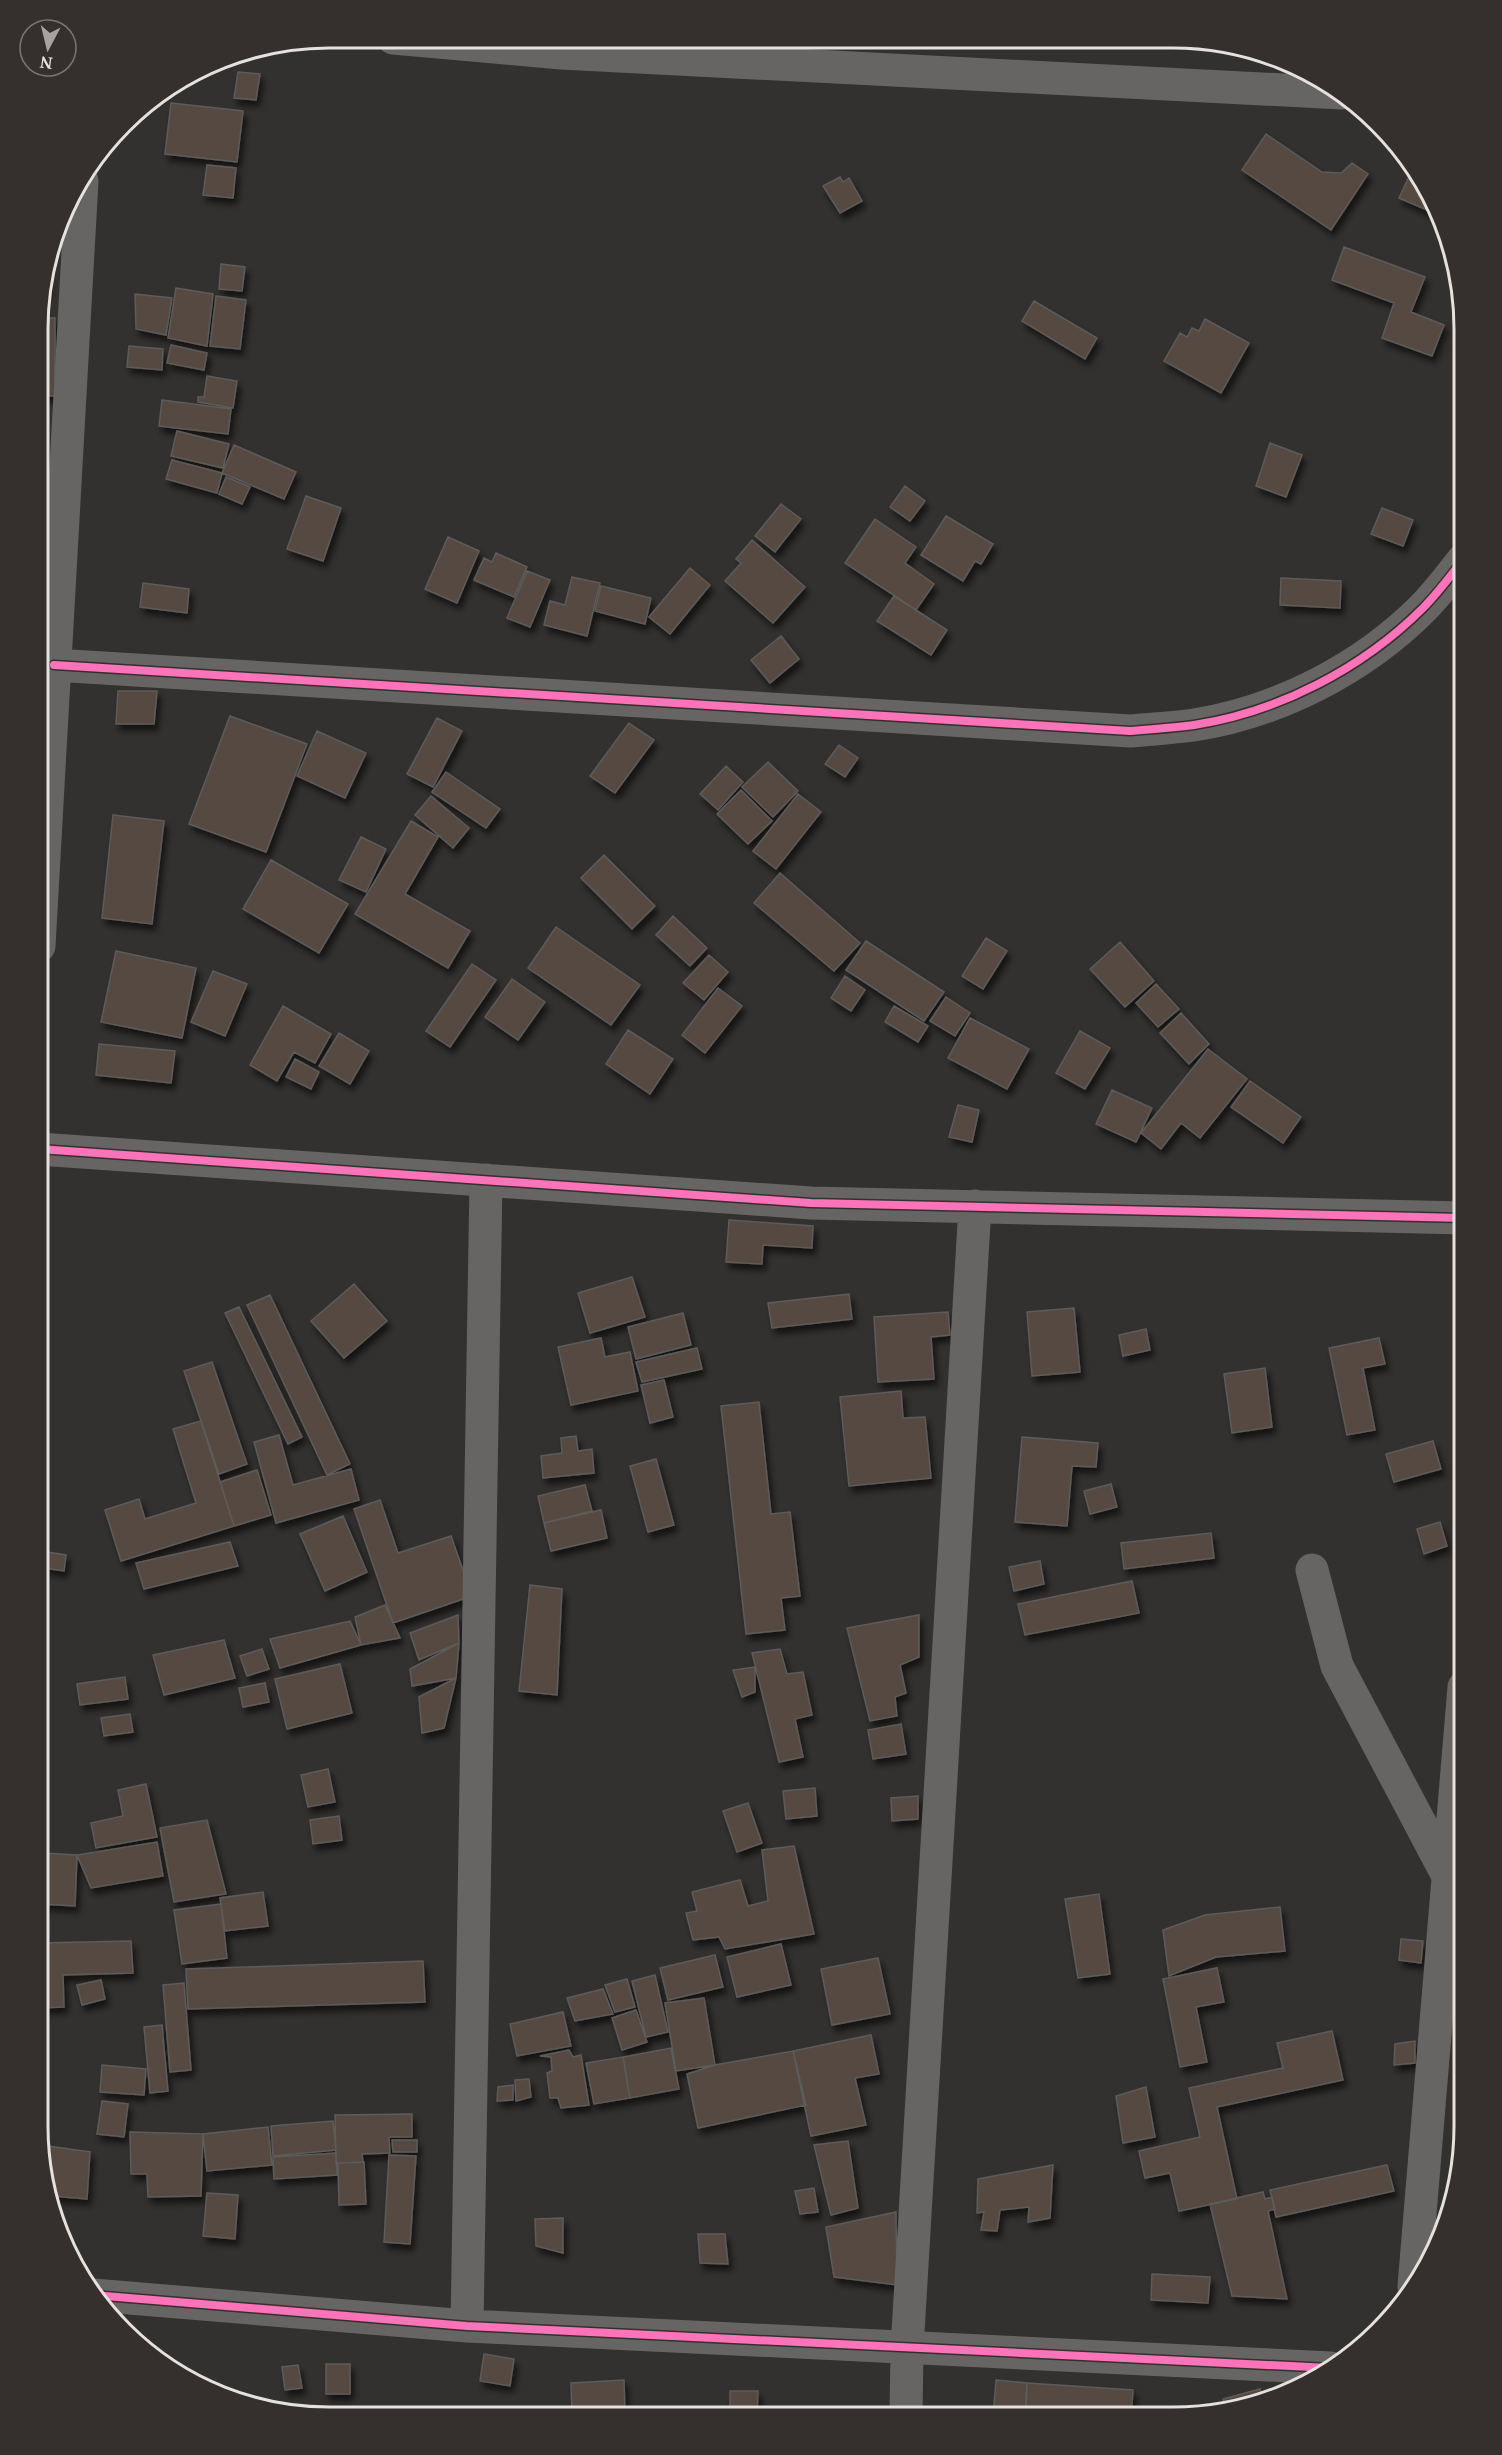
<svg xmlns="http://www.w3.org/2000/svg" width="1502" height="2455" font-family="'Noto Serif',serif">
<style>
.building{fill:#544a43;stroke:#5d5b5a;stroke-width:1.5;filter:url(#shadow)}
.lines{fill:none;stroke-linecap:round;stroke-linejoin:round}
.minor{stroke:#666564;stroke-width:33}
.cycleway-casing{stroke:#35302d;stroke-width:11}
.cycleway{stroke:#fb73b8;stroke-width:8}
.rim{fill:none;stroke:#e4e1df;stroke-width:3}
</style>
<defs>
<filter id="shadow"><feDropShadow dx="3.5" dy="6" stdDeviation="3" flood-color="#0009"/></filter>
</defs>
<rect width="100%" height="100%" fill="#33312f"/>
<path class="building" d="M238 72 260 74 256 100 234 98Z
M171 103 243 111 237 162 165 154Z
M1266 134 1322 172 1341 173 1352 163 1368 174 1331 230 1242 170Z
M207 165 236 168 233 198 203 195Z
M1412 170 1416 172 1441 216 1399 198Z
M840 177 843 182 849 178 862 201 840 213 823 186Z
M1344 247 1425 277 1411 312 1444 325 1432 356 1382 338 1394 303 1332 280Z
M221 264 245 267 242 291 219 289Z
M46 273 47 292 40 291Z
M176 288 213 294 207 346 168 338Z
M135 294 172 298 166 335 136 329Z
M216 296 246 300 240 349 210 346Z
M1034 301 1097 338 1085 359 1022 321Z
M40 318H55V396H40Z
M1205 319 1249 343 1221 393 1164 361 1180 333 1187 337 1192 328 1199 331Z
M171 345 207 353 204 370 167 363Z
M129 346 163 349 162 370 127 367Z
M207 376 237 381 233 408 198 402V397H204Z
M162 400 231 409 228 434 159 426Z
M177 431 229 444 223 468 171 456Z
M1270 443 1302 455 1286 497 1256 486Z
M234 445 296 472 284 499 222 473Z
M172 460 222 473 217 493 166 479Z
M226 477 250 487 242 504 219 494Z
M905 486 925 501 910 521 890 507Z
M306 496 341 508 323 561 287 549Z
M781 504 801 519 775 552 755 536Z
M1382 508 1413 520 1403 546 1371 534Z
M946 516 993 544 981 564 975 561 963 581 921 555Z
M875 519 916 547 905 563 934 584 916 610 845 563Z
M448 537 479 551 457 603 425 589Z
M752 540 805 587 773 623 725 581 741 563 736 559Z
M496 553 527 567 514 597 474 580 484 558 492 562Z
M690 568 710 585 670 634 649 617Z
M527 571 550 580 530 627 507 618Z
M572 577 600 583 587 636 544 625 550 601 565 605Z
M1281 578 1341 581 1340 608 1280 605Z
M143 583 189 589 187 613 140 607Z
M601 586 651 598 645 624 595 611Z
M894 596 947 630 931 655 877 621Z
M781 636 799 659 770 683 751 660Z
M118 691H157L154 724H116Z
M230 716 307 744 266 852 189 824Z
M437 718 462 731 433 787 407 774Z
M629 723 654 740 615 793 590 776Z
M317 731 366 753 345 798 297 776Z
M839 745 858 758 845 777 825 764Z
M768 762 798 791 773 817 742 787Z
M726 766 743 782 718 810 700 794Z
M446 772 500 809 486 828 432 792Z
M741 790 772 821 748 844 717 814Z
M798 794 821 812 776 869 753 851Z
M431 796 469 828 453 848 415 815Z
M113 815 164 821 152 924 102 918Z
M411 821 438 837 405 894 470 931 448 968 355 914Z
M361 837 386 849 366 892 339 880Z
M604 855 655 906 632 929 581 878Z
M271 860 348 904 319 953 243 909Z
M780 873 860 943 834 971 754 903Z
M673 916 707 948 690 966 656 935Z
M556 927 640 985 611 1025 528 968Z
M986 938 1007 951 983 989 962 976Z
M866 941 944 992 924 1021 846 970Z
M1120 942 1154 981 1125 1007 1090 969Z
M116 951 196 968 182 1038 101 1022Z
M709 955 728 972 704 1000 683 983Z
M472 964 496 980 450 1047 426 1031Z
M213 971 247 984 225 1036 191 1022Z
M845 976 865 990 851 1011 831 998Z
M512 979 545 1002 518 1040 485 1017Z
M1156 984 1179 1009 1158 1027 1136 1003Z
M718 988 742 1006 705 1053 682 1035Z
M946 997 970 1013 955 1036 930 1021Z
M283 1006 331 1034 315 1063 294 1052 277 1081 250 1065Z
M894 1006 928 1026 918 1042 885 1022Z
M1181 1013 1209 1044 1189 1064 1160 1033Z
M970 1018 1029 1049 1007 1089 948 1058Z
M628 1030 673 1059 650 1094 606 1064Z
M1080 1031 1110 1048 1085 1089 1056 1073Z
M339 1033 369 1051 350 1084 319 1066Z
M99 1044 175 1051 171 1083 96 1075Z
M1208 1049 1247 1079 1200 1138 1181 1123 1161 1149 1141 1133Z
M295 1059 319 1072 311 1089 286 1077Z
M1250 1081 1301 1117 1283 1143 1231 1107Z
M1112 1090 1152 1108 1136 1142 1096 1124Z
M958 1105 979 1110 972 1142 949 1137Z
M729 1220 813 1226 812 1248 763 1245 762 1264 726 1262Z
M632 1277 645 1317 590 1333 578 1293Z
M354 1284 387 1321 344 1358 311 1321Z
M849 1294 852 1319 772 1328 768 1303Z
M270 1295 350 1464 327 1475 247 1305Z
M239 1307 302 1437 288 1444 225 1313Z
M1074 1308 1080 1372 1032 1376 1027 1312Z
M948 1312 950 1335 931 1337 934 1379 878 1382 874 1317Z
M683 1313 691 1345 636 1359 628 1327Z
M1146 1329 1150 1350 1123 1356 1119 1335Z
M601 1338 605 1357 630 1352 638 1391 571 1405 558 1347Z
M1379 1338 1385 1364 1363 1368 1375 1430 1347 1435 1329 1348Z
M697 1348 702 1369 642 1382 636 1362Z
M212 1362 247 1464 219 1474 184 1371Z
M1265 1368 1272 1427 1232 1433 1224 1374Z
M664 1380 673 1417 650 1423 641 1385Z
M901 1391 903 1418 925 1417 931 1478 849 1486 840 1397Z
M759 1402 771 1514 790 1512 800 1596 781 1598 785 1630 746 1634 721 1406Z
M201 1421 234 1526 121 1561 105 1510 139 1499 145 1519 196 1503 173 1429Z
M279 1435 293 1485 351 1469 359 1500 276 1523 254 1442Z
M576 1436 578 1451 592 1449 594 1473 543 1478 541 1456 562 1453 561 1438Z
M1022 1437 1098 1443 1096 1467 1072 1466 1067 1526 1015 1522Z
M1433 1441 1441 1469 1394 1482 1386 1454Z
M656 1459 674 1525 648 1532 630 1466Z
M257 1470 271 1515 234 1526 220 1482Z
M1111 1484 1117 1507 1090 1514 1084 1491Z
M585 1485 592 1511 544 1523 538 1496Z
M380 1500 398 1553 451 1536 472 1596 393 1623 354 1509Z
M601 1510 607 1538 551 1551 544 1523Z
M343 1516 367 1572 325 1591 300 1534Z
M1440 1522 1447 1546 1424 1554 1417 1529Z
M1211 1533 1214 1558 1124 1569 1121 1543Z
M230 1542 238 1566 144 1589 136 1563Z
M47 1552 66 1555 64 1571 44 1568Z
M1040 1561 1044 1584 1014 1591 1009 1567Z
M1132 1581 1139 1613 1025 1635 1018 1604Z
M530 1585 562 1589 557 1695 519 1691Z
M385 1605 400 1638 361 1645 355 1617Z
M458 1615 459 1643 419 1660 410 1633Z
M919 1615V1657L900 1665 906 1693 895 1697 897 1716 870 1721 847 1628Z
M350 1621 361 1645 280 1668 270 1639Z
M224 1640 235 1678 164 1695 153 1655Z
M459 1643 456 1678 412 1686 410 1669Z
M262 1649 269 1669 247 1676 240 1656Z
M780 1649 787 1674 803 1672 812 1715 795 1719 803 1757 779 1762 752 1653Z
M340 1664 352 1713 287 1729 275 1679Z
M755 1667V1692L742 1697 733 1670Z
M125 1677 128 1699 80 1705 77 1684Z
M456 1678 444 1728 422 1733 419 1697Z
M265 1683 269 1702 243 1707 239 1688Z
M130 1714 133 1732 104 1736 101 1718Z
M901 1724 906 1754 873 1759 868 1730Z
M328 1769 335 1802 308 1807 301 1775Z
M146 1784 157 1837 96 1848 91 1823 123 1816 118 1790Z
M815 1788 817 1816 786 1819 783 1791Z
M918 1796V1819L892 1821 891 1798Z
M748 1803 762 1843 737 1852 723 1811Z
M339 1816 342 1840 313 1844 310 1820Z
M207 1820 226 1894 174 1902 160 1828Z
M157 1842 163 1876 91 1888 77 1855Z
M794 1846 814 1934 725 1949 719 1937 693 1940 686 1913 697 1911 692 1892 740 1880 748 1906 768 1901 762 1850Z
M43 1853 77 1855 75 1906 41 1904Z
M263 1892 268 1926 225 1931 220 1898Z
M1099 1894 1110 1974 1078 1978 1065 1899Z
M221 1904 227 1958 182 1964 174 1910Z
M1280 1907 1285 1951 1216 1957 1169 1976 1163 1930 1205 1915Z
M1401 1939 1423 1941 1421 1963 1399 1960Z
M131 1941 133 1973 63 1975 64 2007 38 2008V1943Z
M781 1944 791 1985 737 1997 727 1957Z
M715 1955 723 1987 668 2000 660 1968Z
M878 1958 890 2014 832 2025 821 1969Z
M423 1961 425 2002 188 2009 186 1969Z
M1217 1968 1224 2002 1196 2007 1207 2062 1180 2067 1163 1979Z
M655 1975 668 2032 646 2037 632 1981Z
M627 1979 635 2007 615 2012 605 1985Z
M101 1980 105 1999 82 2005 77 1985Z
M184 1983 191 2070 170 2072 163 1985Z
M603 1989 613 2014 575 2021 567 1998Z
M704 1998 715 2065 676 2071 665 2003Z
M636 2010 647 2042 622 2050 612 2018Z
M563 2012 571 2046 517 2056 510 2024Z
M162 2025 168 2091 150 2093 144 2027Z
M1332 2031 1343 2080 1217 2107 1237 2199 1179 2211 1170 2173 1145 2178 1139 2151 1200 2137 1189 2088 1283 2068 1277 2043Z
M871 2035 879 2074 855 2078 866 2125 811 2136 793 2051Z
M1415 2041V2063L1394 2065 1395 2044Z
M671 2048 679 2089 630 2098 623 2057Z
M569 2050 573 2057 581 2055 589 2105 561 2108 558 2098H550L547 2073 552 2071 551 2057 540 2056Z
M793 2051 806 2105 698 2128 687 2074 715 2065Z
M623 2057 630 2098 594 2104 586 2063Z
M102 2065 146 2069 144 2095 100 2092Z
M529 2079 531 2097 516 2101 515 2080Z
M513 2085V2100L497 2101 498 2087Z
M1146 2087 1155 2137 1123 2143 1116 2096Z
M102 2101 128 2104 124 2137 97 2134Z
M412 2114V2137H389L390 2153 362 2154 363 2162 336 2163 335 2115Z
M333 2121 336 2150 273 2156 271 2126Z
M268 2127 272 2165 207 2171 203 2134Z
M130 2132 203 2134 201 2196 148 2197 147 2174H131Z
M392 2140H417V2152H393Z
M848 2141 858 2208 831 2215 814 2145Z
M41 2145 90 2152 87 2199 51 2196Z
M336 2153 337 2175 274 2179 273 2157Z
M389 2155 416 2156 410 2244 384 2242Z
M364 2162 366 2204 339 2205 338 2163Z
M1053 2165 1050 2218 1028 2222 1029 2207 1000 2210 997 2231 981 2230 984 2212 977 2213 978 2179Z
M1387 2165 1394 2191 1276 2217 1270 2190Z
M814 2188 818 2212 800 2214 795 2191Z
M1263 2192 1265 2199 1272 2197 1275 2209 1268 2211 1287 2299 1232 2296 1210 2204Z
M207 2193 238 2195 235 2239 203 2236Z
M896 2212 897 2285 834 2277 826 2227Z
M563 2218V2253L536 2246 535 2219Z
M698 2234H725L728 2264 700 2263Z
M1152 2274 1210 2277 1208 2303 1151 2300Z
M484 2354 514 2359 510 2386 480 2381Z
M326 2364H350V2394H326Z
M298 2365 302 2388 285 2390 282 2367Z
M624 2380 625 2416H572L571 2383Z
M996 2380 1027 2383 1025 2417H993Z
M1027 2383 1133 2390 1131 2417 1026 2413Z
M1260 2389 1263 2400 1225 2407 1223 2399Z
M730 2391H758L757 2416H730Z"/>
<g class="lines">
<path class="minor" d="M393 38 561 53 1342 93
M54 665 1130 731C1151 729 1173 728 1194 725 1278 712 1362 669 1423 608 1438 593 1451 575 1464 559
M39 946 82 181
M39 1149 811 1203 1464 1218
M1312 1570 1337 1666 1448 1876
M1414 2286 1464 1687
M93 2295 467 2326 1331 2368
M467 2326 486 1180
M906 2417 907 2349 975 1206"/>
<defs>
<path id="cycleway" d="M54 665 1130 731C1151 729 1173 728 1194 725 1278 712 1362 669 1423 608 1438 593 1451 575 1464 559
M39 1149 811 1203 1464 1218
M93 2295 467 2326 1331 2368"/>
</defs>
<use href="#cycleway" class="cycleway-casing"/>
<use href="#cycleway" class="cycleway"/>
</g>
<path d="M0 0H1502V2455H0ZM329 48H1173A281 281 0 0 1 1454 329V2126A281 281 0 0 1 1173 2407H329A281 281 0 0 1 48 2126V329A281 281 0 0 1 329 48Z" fill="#35302d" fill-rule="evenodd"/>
<path class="rim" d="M329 48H1173A281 281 0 0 1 1454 329V2126A281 281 0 0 1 1173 2407H329A281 281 0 0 1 48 2126V329A281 281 0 0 1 329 48Z"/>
<g transform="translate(48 48) rotate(187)"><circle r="28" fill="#35302d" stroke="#7b7774" stroke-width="1.5"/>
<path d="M0-4.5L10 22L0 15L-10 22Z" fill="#a6a3a1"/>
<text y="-9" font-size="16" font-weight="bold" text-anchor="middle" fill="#e4e1df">N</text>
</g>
</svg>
